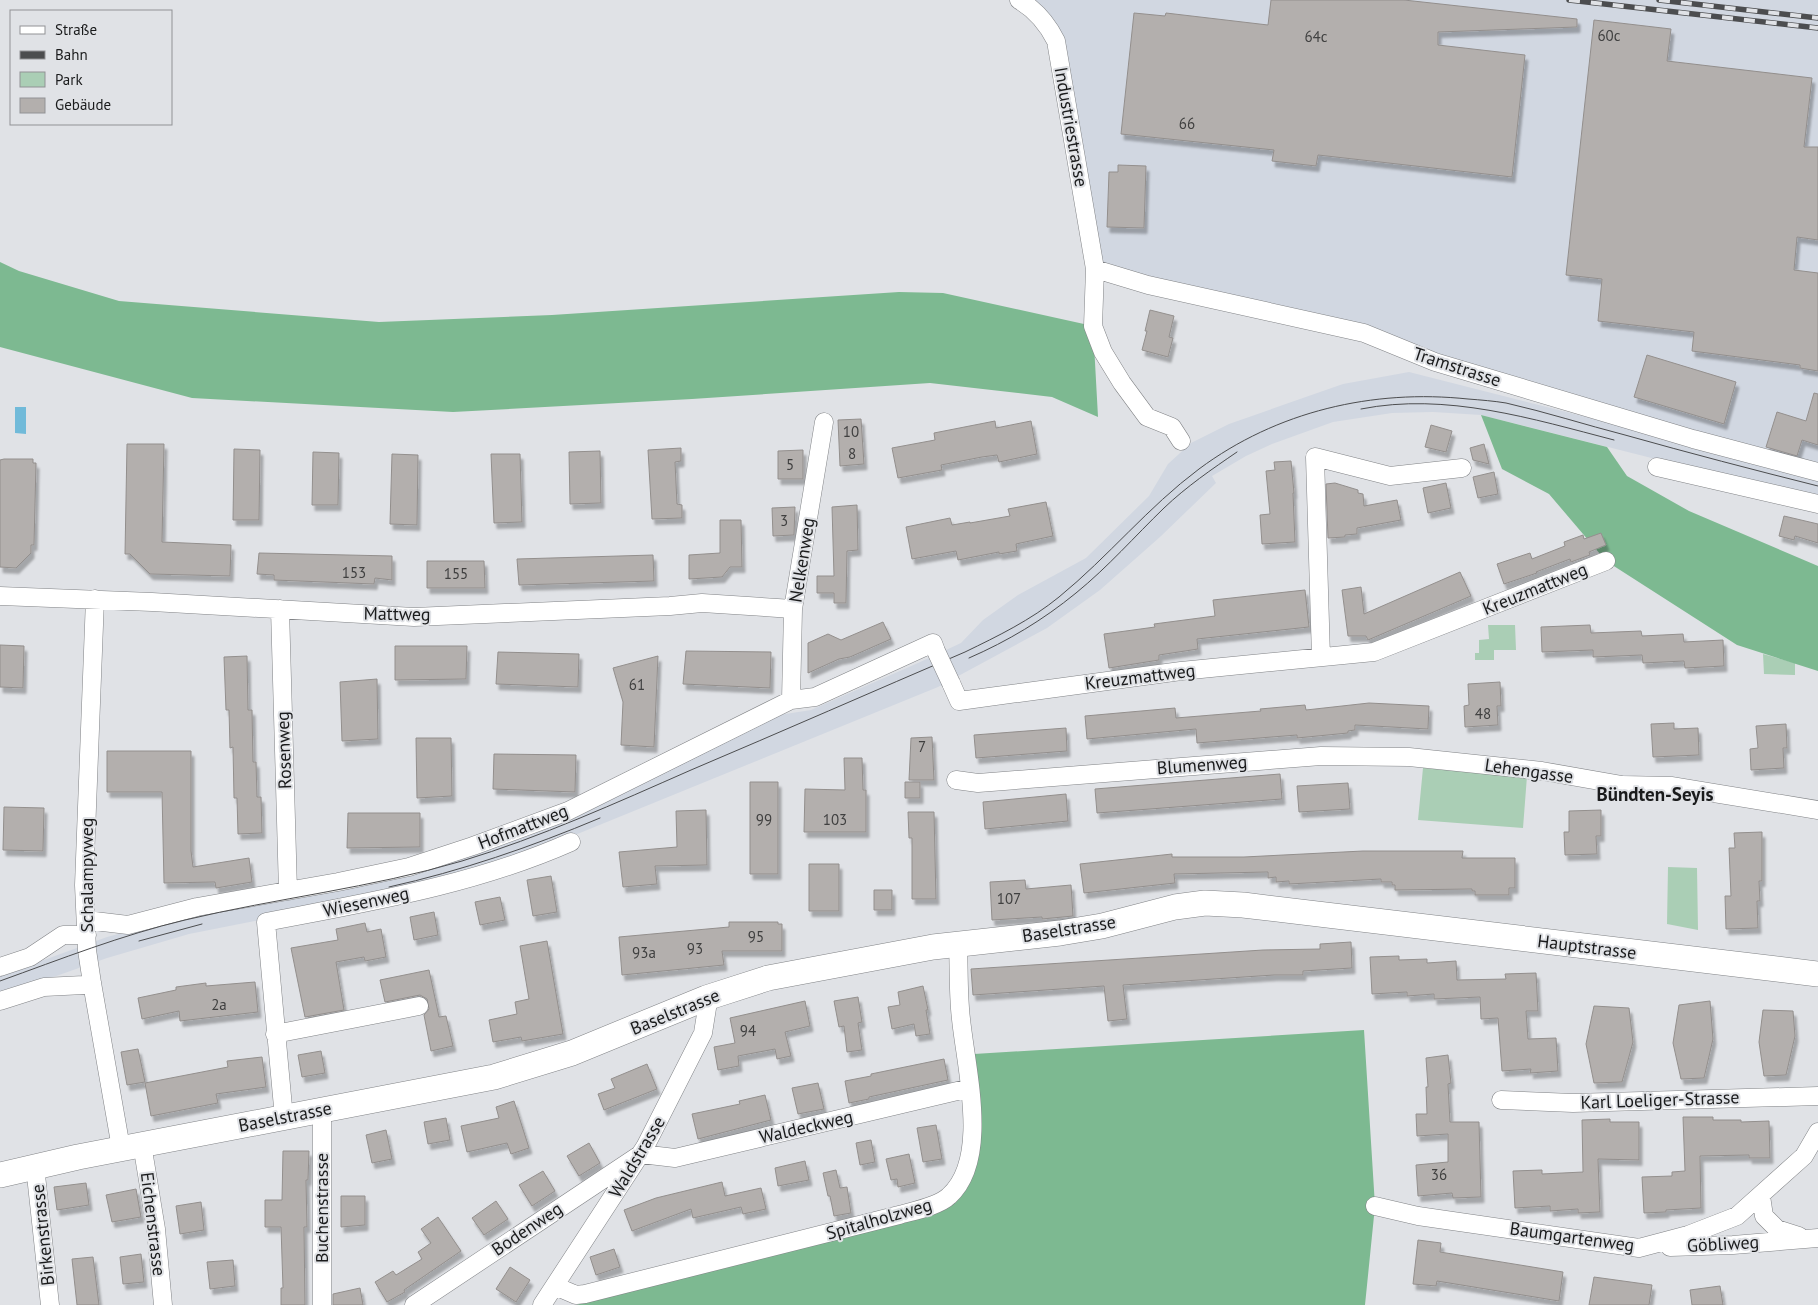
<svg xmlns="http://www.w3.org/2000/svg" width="1818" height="1305" font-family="'PT Sans',sans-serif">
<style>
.built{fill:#d1d7e1}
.green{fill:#aaceb5}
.forest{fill:#7db991}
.water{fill:#71bad9}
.building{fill:#b3afad;stroke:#938f8d;filter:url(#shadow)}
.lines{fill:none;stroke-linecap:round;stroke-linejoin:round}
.street-casing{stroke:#818386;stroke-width:19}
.secondary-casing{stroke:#818386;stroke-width:26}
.street{stroke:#fff;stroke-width:18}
.secondary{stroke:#fff;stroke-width:25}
.tram{stroke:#4c4d4f;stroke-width:1}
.rail-casing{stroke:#4c4d4f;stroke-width:5.5}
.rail{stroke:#e0e2e6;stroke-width:4;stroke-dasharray:11;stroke-linecap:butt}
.street-bridge-casing{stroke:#818386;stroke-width:19;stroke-linecap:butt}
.street-bridge{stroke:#fff;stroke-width:18}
.labels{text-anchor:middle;stroke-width:4;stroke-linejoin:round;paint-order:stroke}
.number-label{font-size:15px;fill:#404040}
.street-label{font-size:18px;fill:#1a1b1c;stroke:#e0e2e6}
.neighbourhood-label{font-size:19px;font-weight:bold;fill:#1a1b1c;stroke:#e0e2e6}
</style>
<defs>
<filter id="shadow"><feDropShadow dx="3" dy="5.5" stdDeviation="1" flood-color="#0004"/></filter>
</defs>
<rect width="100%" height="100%" fill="#e0e2e6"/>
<path class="built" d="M1019 0H1818V472L1399 347 1095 269 1056 41Z
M1409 372 1818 476V500L1481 415 1433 412 1392 413 1333 422 1272 444 1246 456 1212 476 1216 483 1160 537 1100 590 1047 628 938 687 543 848 382 896 189 934 107 958 0 996V976L107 937 185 916 404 873 779 715 811 710 918 663 961 643 983 620 1018 595 1086 558 1149 496 1168 464 1191 443 1229 424 1343 384Z"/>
<path class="green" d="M1488 625H1515L1516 650H1494V660H1475V653H1479V640L1489 639Z
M1763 654 1795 663V675L1764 674Z
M1423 768 1527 776 1523 828 1418 820Z
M1668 867 1697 868 1698 930 1667 924Z"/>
<path class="forest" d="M0 262 19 271 119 301 379 322 552 315 899 292 943 293 1093 326 1098 417 1052 397 930 383 692 399 453 412 192 398 0 347Z
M1481 415 1607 447 1627 476 1689 511 1818 566V671L1737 645 1606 561 1549 494 1502 469Z
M1364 1030 1375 1206 1365 1305H576L914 1215 969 1182 974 1054Z"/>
<path class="water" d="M15 407H26V434L15 433Z"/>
<path class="building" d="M1271 0H1404L1577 19V27L1438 32V45L1525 55 1512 177 1318 155 1316 166 1272 161 1274 150 1121 134 1134 13 1165 16 1166 13 1268 25Z
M1594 20 1671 29 1667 61 1812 78 1804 147H1818V240L1797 237 1794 270 1818 273V371L1800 368V365L1692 351 1694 332 1598 321 1602 279 1566 275Z
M1118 165 1146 166 1144 228 1107 227 1109 172H1118Z
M1150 310 1174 316 1169 337 1173 338 1168 357 1142 350 1147 331H1145Z
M1647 355 1736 382 1724 424 1634 397Z
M1814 393 1818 394V445L1802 440 1797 456 1766 447 1777 412 1806 421Z
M861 419 864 464 840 466 838 420Z
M995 421 996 428 1031 421 1037 454 999 462 997 455 982 457 941 465 942 470 898 478 892 448 935 440 934 433Z
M1431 425 1452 431 1446 452 1425 447Z
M127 444H164L162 542 231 545 230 576 150 574 130 554H125Z
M1484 444 1489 464 1473 460 1470 448Z
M681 448V461L675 462 677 504 682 505V518L652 519 648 450Z
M234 449 260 450 259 520H233Z
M803 450V479H778V451Z
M600 451 601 503 570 504 569 452Z
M313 452 339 453 338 505H312Z
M392 454 418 455 417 525 390 524Z
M491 454H520L522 522 494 523Z
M4 459H33V463H36L34 545H31V553L16 568 0 567V460Z
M1291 461 1294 493H1293L1295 542 1262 544 1260 515 1270 514 1266 471 1275 470 1274 462Z
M1494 472 1498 494 1478 498 1473 477Z
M1335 483 1358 490V493L1363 494 1364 506 1397 500 1401 520 1357 528V534L1345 535V537L1328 538 1326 484Z
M1446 483 1451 508 1428 513 1423 488Z
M1046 502 1053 536 1016 544 1017 551 999 554V552L958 560 956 551 912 559 906 527 950 518 952 525 970 522V523L1010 516 1008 509Z
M857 505 858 550 847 551 846 603H834V593H817V576H834L832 507Z
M795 507 794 535 773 536 772 508Z
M1784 516 1818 524V543L1795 536 1794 540 1779 536Z
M720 520H741L742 567H730L722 577 689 579V555L720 553Z
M1601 533 1606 545 1589 552 1590 555 1571 562 1570 559 1536 572 1537 573 1504 584 1497 564 1530 553 1532 559 1565 546 1564 542 1583 535 1584 539Z
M259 553 392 556V580L375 578 374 584 274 580V575L257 574Z
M653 555 654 581 519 585 517 559Z
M427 561H484L485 588H427Z
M1460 572 1471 596 1368 640 1366 636H1348L1342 590 1361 587 1364 614Z
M1305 590 1309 627 1197 639 1198 649 1159 655V660L1109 668 1104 634 1155 627 1154 624 1215 616 1213 600Z
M883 622 891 639 850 657 839 659 808 673V643L828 634 841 640Z
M1590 625 1591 633 1641 631 1642 636 1683 634 1684 642 1723 640 1724 666 1685 668 1684 661 1643 663 1642 655 1593 657V650L1542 652 1541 627Z
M0 645 24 646 23 688 0 687Z
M395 646H467L466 679 395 680Z
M686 651 771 652 770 688 683 684Z
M498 652 579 654 578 687 496 684Z
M247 656 248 710H252L253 762H256L257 797H261L262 833 238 834 237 798H234L233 747 230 748 229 710H226L224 657Z
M658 656 654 747 621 745 623 702 613 668Z
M377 679 378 739 342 741 340 682Z
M1500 682 1501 706H1497L1498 725 1465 727 1464 706 1469 705 1468 684Z
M1369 703 1429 706 1428 729 1355 725V730L1348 731V733L1297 738V735L1197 743 1196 729 1087 739 1085 716 1175 708 1176 718 1261 711 1260 709 1305 705 1306 710Z
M1674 723V729L1698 728 1699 755 1653 757 1651 724Z
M1786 724 1787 748H1783L1784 768 1751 770 1750 749 1758 748 1756 726Z
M1066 728 1067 751 976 758 974 735Z
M932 737 934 780H909L911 738Z
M416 738H451L452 796 417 798Z
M107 751H191V851L193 867 249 858 252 882 216 888 215 882 164 883 162 792H107Z
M494 754 576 755 575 792 493 789Z
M844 758H862L863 790H866V832H804L805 789 845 790Z
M1280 774 1282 799 1097 813 1095 789Z
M750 782H778V874H750Z
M905 782H920V798H905Z
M1348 783 1350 809 1299 812 1297 786Z
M1066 794 1068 821 985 829 983 802Z
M4 807 44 808 43 851 3 850Z
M706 810 707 865 655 866 657 884 623 887 619 852 677 847 676 811Z
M1601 810V836H1596L1597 854 1565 855 1564 832H1569V811Z
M908 812H934L936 899H912V838H909Z
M348 813H420V847L347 848Z
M1762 832V881H1759L1760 901H1757L1758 928 1726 929 1725 896H1731L1729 848H1735L1734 833Z
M1363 851H1463L1462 858H1515V888H1509V895H1475V891H1472V889L1395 890V885H1392V882H1381V879L1289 884V881L1276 882V877L1268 878V872L1174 874 1175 883 1084 893 1080 864 1172 854V857H1244Z
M809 864H839V911H809Z
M551 876 557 912 533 916 527 880Z
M1025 880 1026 889 1071 885 1073 916 1042 919V917L992 920 990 882Z
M874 890H892V910H874Z
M500 897 505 920 480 925 475 902Z
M434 912 438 935 414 940 410 917Z
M729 922H778V924H782V951H722L724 965 622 975 619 937 729 927Z
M365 923 367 932 381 929 386 957 365 961 364 957 336 962 344 1010 305 1017 291 948 338 940 336 929Z
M547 941 563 1034 522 1041 521 1037 493 1042 489 1020 517 1014 515 1002 529 999 520 946Z
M1351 942 1352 968 1303 971V975H1274L1123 985 1127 1019 1108 1021 1104 986 973 995 971 969 1263 950 1320 949V944Z
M1399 956V960L1427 959V963L1456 961 1457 980 1506 979 1505 974 1536 973 1538 1011H1526L1528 1039 1556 1038 1558 1071 1530 1073 1531 1069 1502 1071 1498 1018 1481 1019 1480 997 1434 999V994L1407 996V992L1372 994 1370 957Z
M429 970 439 1017 446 1016 453 1046 431 1051 424 1015 429 1009 427 999 420 995 385 1002 380 980Z
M255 982 258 1012 180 1021 179 1011 142 1019 138 998 176 990V987L206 983V986Z
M923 986 928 1010H926L930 1034 916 1036 914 1024 892 1029 888 1007 900 1005 898 992Z
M858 997 862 1022 858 1023 862 1050 847 1052 844 1026 839 1027 834 1001Z
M805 1001 810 1026 785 1032 791 1056 777 1059 775 1049 738 1056 739 1066 718 1070 714 1047 735 1043 730 1018Z
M1710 1001 1713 1039 1704 1078 1681 1079 1673 1043 1679 1005Z
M1594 1006 1629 1008 1633 1042 1622 1082 1594 1083 1586 1044Z
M1763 1010 1793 1011 1795 1036 1786 1075 1764 1076 1759 1042Z
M138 1049 145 1082 127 1085 121 1052Z
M321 1051 325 1073 302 1077 298 1055Z
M1448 1055 1451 1083 1448 1084 1450 1122H1479L1481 1197 1453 1198 1452 1193 1418 1196 1416 1165 1448 1162V1134L1417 1136 1416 1114H1427L1426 1087H1428L1426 1058Z
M262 1057 266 1087 216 1094 218 1103 151 1116 145 1083 228 1067 227 1061Z
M944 1059 948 1080 869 1097V1099L849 1103 845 1081 871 1076V1074Z
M647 1064 657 1089 604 1110 598 1094 615 1088 611 1079Z
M818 1083 824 1109 798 1114 792 1088Z
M765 1095 771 1120 698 1139 692 1114 740 1104 739 1101Z
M514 1101 529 1148 511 1154 507 1143 467 1152 461 1126 499 1118 496 1107Z
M1683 1117H1713V1120H1741V1122L1769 1121 1770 1158H1749V1155L1700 1156 1701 1208 1666 1210V1212L1644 1213 1642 1177 1672 1176V1172L1685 1171Z
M446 1118 450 1140 428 1144 424 1122Z
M1610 1119V1122H1639V1160L1598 1159 1600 1212 1578 1213V1209L1550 1211V1206L1515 1208 1513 1171 1542 1170V1174L1583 1172 1582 1120Z
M936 1125 942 1159 923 1162 917 1128Z
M386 1130 392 1159 372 1163 366 1135Z
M871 1140 875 1162 860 1165 856 1143Z
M589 1143 600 1163 579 1176 567 1156Z
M283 1151H309L308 1180H306L307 1227H304L305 1305H281V1288H283L281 1227H265V1200H282Z
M909 1154 915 1183 898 1187 897 1179 891 1180 886 1159Z
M805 1161 809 1180 778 1186 775 1168Z
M836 1170 840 1188 847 1187 851 1213 834 1216 830 1196H828L823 1173Z
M543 1171 555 1191 532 1206 519 1185Z
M722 1182 725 1196 761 1188 766 1209 743 1214 741 1207 693 1218 691 1209 632 1231 624 1210 656 1198Z
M86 1183 89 1205 57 1210 54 1187Z
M136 1189 141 1217 112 1222 106 1195Z
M341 1196H365V1225L341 1227Z
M496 1201 508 1219 484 1235 472 1218Z
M201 1202 204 1230 180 1234 176 1206Z
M438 1217 461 1251 404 1290 405 1292 387 1302 375 1282 393 1271 396 1275 422 1259 418 1252 431 1243 421 1229Z
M1418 1240 1441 1243 1440 1252 1563 1272 1559 1301 1437 1281 1436 1286 1413 1284Z
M614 1249 620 1267 596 1275 590 1257Z
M141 1254 144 1282 123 1284 120 1257Z
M93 1257 99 1305H77L72 1259Z
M233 1260 235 1286 210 1289 207 1262Z
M510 1267 530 1280 516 1302 496 1289Z
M1594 1277 1652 1285 1649 1305H1589Z
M1720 1286 1723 1305H1692L1690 1290Z
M360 1288 363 1305H333V1294Z"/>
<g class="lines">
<defs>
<path id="street" d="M1019 0C1036 10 1047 23 1056 41L1095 269 1093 326 1103 352 1122 383 1147 417 1172 427 1181 441
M1095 269 1148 285 1364 333 1435 362 1693 439 1818 472
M1657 467 1818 504
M0 596 152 602 414 617 670 606 702 603 793 609
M95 599 84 885 87 950 92 983 121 1148
M280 609 288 891
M1321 657 1315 457 1390 476 1462 468
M951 683 959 701 1181 671 1374 652 1606 561
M791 700 793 609 824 422
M956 780 978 783 1321 756 1409 757 1542 771 1622 785 1671 786 1818 810
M86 920 128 925 197 907 338 882 409 867 473 846 568 811 791 700 815 697 933 643 936 651
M0 967 30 957 63 935H87
M0 1001 44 987 84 985 92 983
M275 1034 419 1006
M1501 1100 1573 1103 1818 1096
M284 1118 266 922C369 902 474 885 571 842
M142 1144 156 1229 163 1305
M35 1166 50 1305
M1761 1196 1764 1216 1777 1229 1799 1236
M1375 1206 1418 1216 1639 1248 1688 1235 1737 1216 1804 1156 1818 1132
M1670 1247 1733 1245 1818 1238
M555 1286 576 1295 585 1294 899 1215C913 1211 939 1206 949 1196 990 1159 966 1069 961 1019 958 994 959 968 958 943
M322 1305V1110
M414 1305 641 1154 675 1158 970 1088
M542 1305 645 1147 703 1033 707 1008 706 998"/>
<path id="secondary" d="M0 1175 78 1157 494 1077 572 1053 706 998 768 978 933 947 1060 933 1102 926 1175 907 1205 903 1243 905 1818 974"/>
</defs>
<use href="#street" class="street-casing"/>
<use href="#secondary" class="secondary-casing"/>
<use href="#street" class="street"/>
<use href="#secondary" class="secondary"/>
<path class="tram" d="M1361 409C1446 392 1533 419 1614 440
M969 658C1008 641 1043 620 1076 593 1108 567 1135 536 1164 508 1186 487 1212 469 1237 452
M389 887C461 871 531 847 600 818
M139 941 202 924
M0 981C61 959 122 935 185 920 277 898 371 888 462 861 541 837 616 803 691 770 783 731 874 691 965 652 998 636 1031 620 1059 597 1108 557 1148 507 1199 469 1277 411 1373 389 1468 399 1481 400 1494 401 1506 403 1546 412 1586 425 1625 435 1689 453 1754 470 1818 486"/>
<defs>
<path id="rail" d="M1569 0 1818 28
M1659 0 1818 18"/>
</defs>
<use href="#rail" class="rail-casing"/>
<use href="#rail" class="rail"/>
<defs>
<path id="street-bridge" d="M936 651 951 683"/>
</defs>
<use href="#street-bridge" class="street-bridge-casing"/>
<use href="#street-bridge" class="street-bridge"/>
</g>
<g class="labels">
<g class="number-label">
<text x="1609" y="41">60c</text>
<text x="1316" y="42">64c</text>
<text x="1187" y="129">66</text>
<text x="851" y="437">10</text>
<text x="852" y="459">8</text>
<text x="790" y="470">5</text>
<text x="784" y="526">3</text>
<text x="354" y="578">153</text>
<text x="456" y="579">155</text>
<text x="637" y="690">61</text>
<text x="1483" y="719">48</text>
<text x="922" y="752">7</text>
<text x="764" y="825">99</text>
<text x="835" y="825">103</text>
<text x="1009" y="904">107</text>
<text x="756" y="942">95</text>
<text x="695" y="954">93</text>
<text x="644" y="958">93a</text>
<text x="219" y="1010">2a</text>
<text x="748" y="1036">94</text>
<text x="1439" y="1180">36</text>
</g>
<g class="street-label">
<text transform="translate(1071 127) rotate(80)" y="6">Industriestrasse</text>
<text transform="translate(1457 367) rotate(18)" y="6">Tramstrasse</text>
<text transform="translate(802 560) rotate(-81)" y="6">Nelkenweg</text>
<text transform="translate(1535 589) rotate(-22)" y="6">Kreuzmattweg</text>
<text transform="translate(397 614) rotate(1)" y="6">Mattweg</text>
<text transform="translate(1140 677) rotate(-7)" y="6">Kreuzmattweg</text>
<text transform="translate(284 750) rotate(-92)" y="6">Rosenweg</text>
<text transform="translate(1202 765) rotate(-4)" y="6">Blumenweg</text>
<text transform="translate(1529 771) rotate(8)" y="6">Lehengasse</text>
<text transform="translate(523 827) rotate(-21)" y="6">Hofmattweg</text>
<text transform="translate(87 875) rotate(-90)" y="6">Schalampyweg</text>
<text transform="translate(366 902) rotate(-12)" y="6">Wiesenweg</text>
<text transform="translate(1069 929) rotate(-9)" y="6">Baselstrasse</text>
<text transform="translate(1587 947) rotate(7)" y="6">Hauptstrasse</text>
<text transform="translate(675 1012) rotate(-22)" y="6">Baselstrasse</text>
<text transform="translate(1660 1100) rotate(-2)" y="6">Karl Loeliger-Strasse</text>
<text transform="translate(285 1117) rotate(-11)" y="6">Baselstrasse</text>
<text transform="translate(806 1127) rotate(-13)" y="6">Waldeckweg</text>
<text transform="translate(637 1157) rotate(-59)" y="6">Waldstrasse</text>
<text transform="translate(322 1208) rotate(-90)" y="6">Buchenstrasse</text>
<text transform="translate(879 1219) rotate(-16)" y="6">Spitalholzweg</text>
<text transform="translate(153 1224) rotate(83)" y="6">Eichenstrasse</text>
<text transform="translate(527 1229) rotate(-34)" y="6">Bodenweg</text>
<text transform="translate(43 1235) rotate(-96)" y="6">Birkenstrasse</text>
<text transform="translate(1572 1237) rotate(8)" y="6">Baumgartenweg</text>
<text transform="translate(1723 1244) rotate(-3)" y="6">Göbliweg</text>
</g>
<g class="neighbourhood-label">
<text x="1655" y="801">Bündten-Seyis</text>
</g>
</g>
<rect x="10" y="10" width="162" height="115" fill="#e0e2e6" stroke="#919295"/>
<rect x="20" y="26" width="25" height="8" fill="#ffffff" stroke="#919295"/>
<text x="55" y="35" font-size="15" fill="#1a1b1c">Straße</text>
<rect x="20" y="51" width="25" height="8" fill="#4c4d4f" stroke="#919295"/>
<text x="55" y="60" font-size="15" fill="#1a1b1c">Bahn</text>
<rect x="20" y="72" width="25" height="15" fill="#aaceb5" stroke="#919295"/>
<text x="55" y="85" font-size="15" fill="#1a1b1c">Park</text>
<rect x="20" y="98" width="25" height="15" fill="#b3afad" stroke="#919295"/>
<text x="55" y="110" font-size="15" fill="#1a1b1c">Gebäude</text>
</svg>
